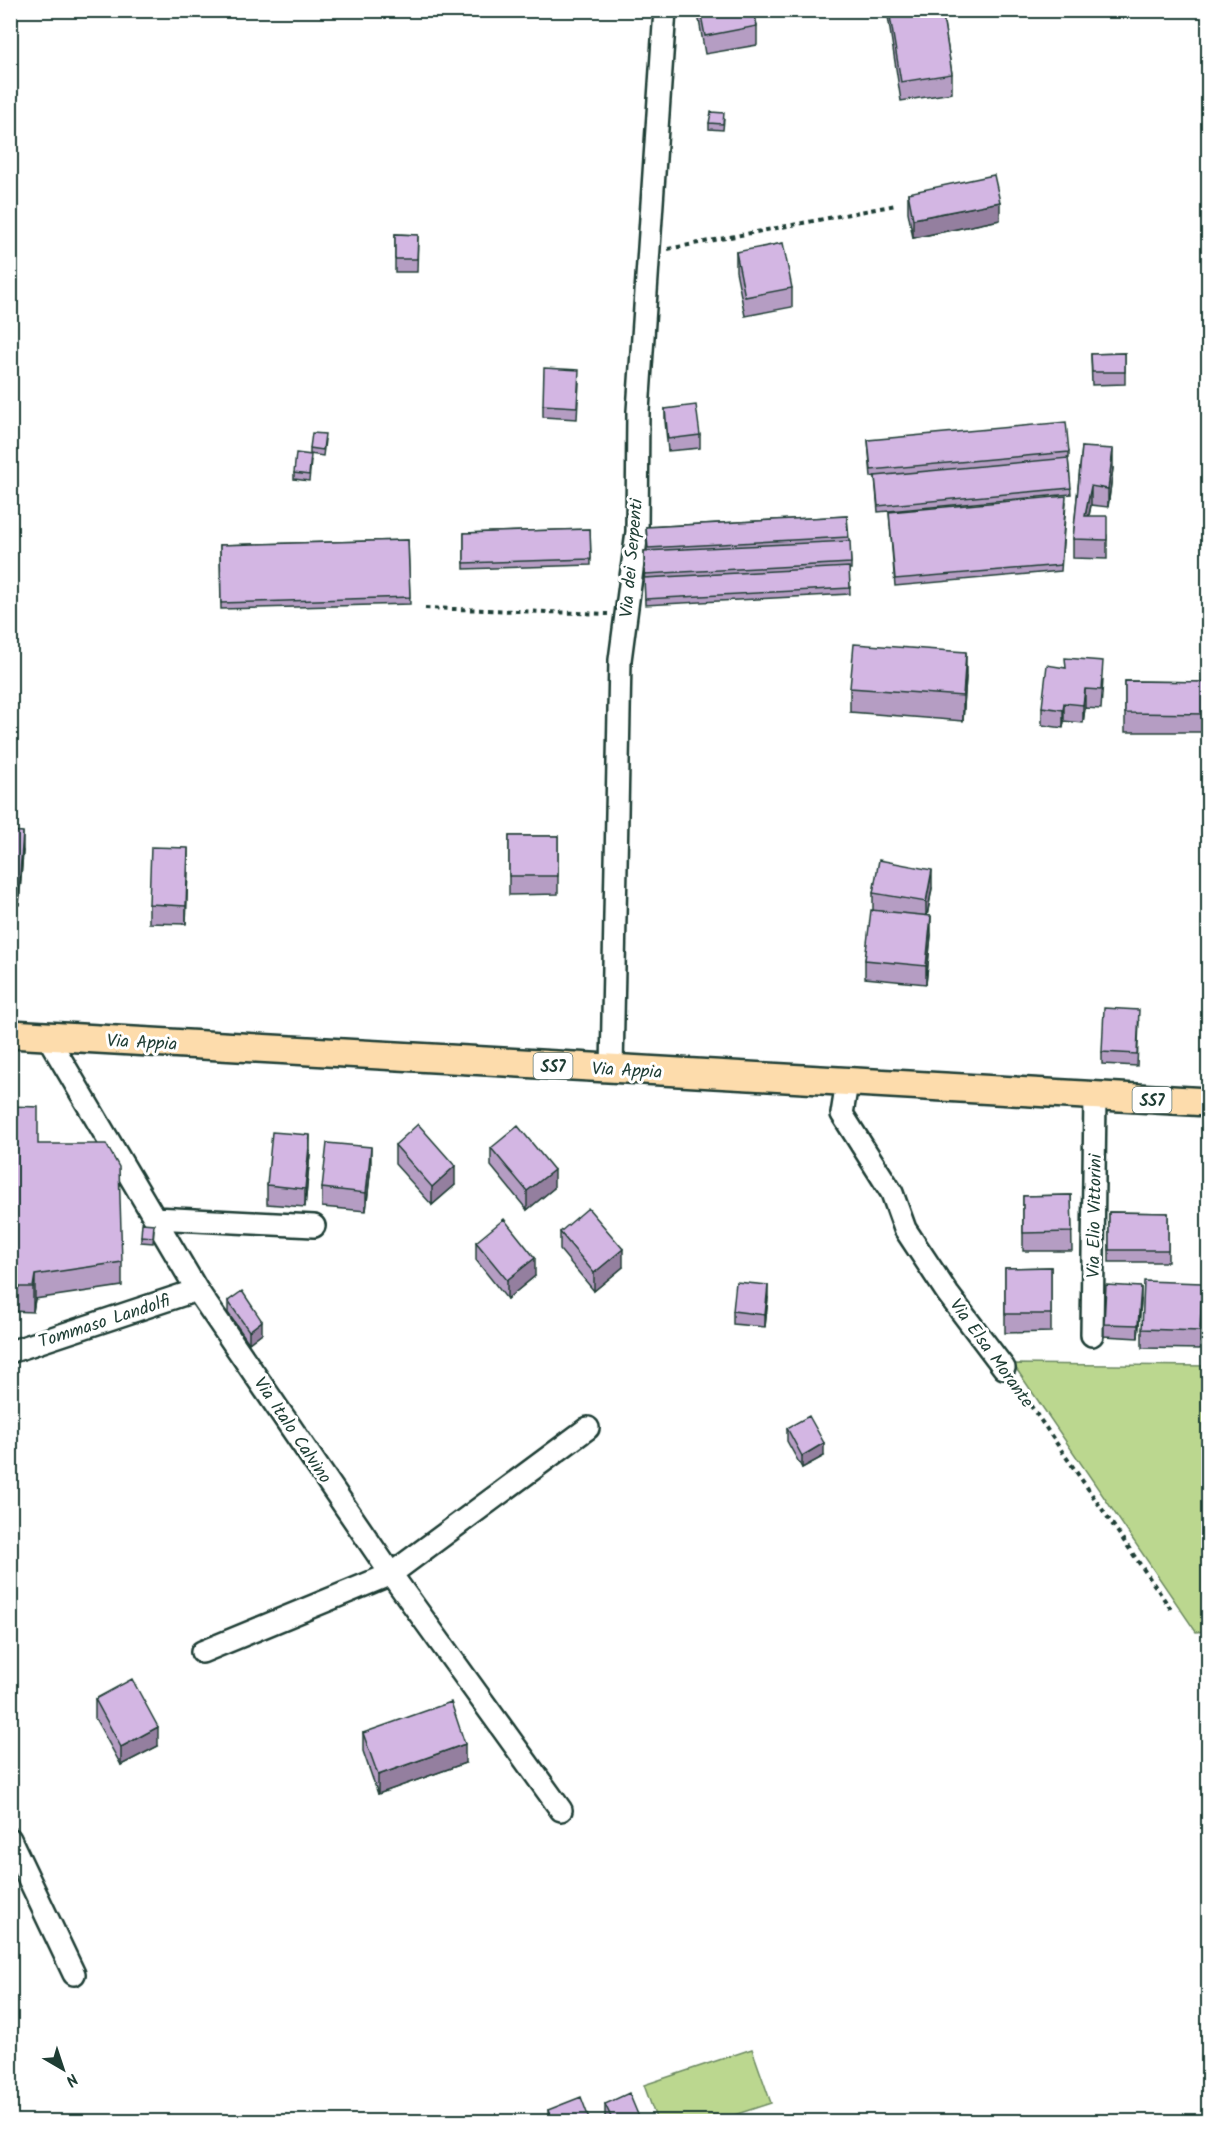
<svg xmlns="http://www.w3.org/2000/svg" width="1219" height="2132" font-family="Kalam,sans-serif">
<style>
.green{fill:#bbd78f;stroke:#6d8a62;stroke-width:1.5}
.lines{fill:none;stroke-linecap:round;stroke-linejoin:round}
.minor-casing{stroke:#1f3d34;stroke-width:26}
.major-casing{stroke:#1f3d34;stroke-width:32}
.path{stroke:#1f3d34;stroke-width:4;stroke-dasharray:4.5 4.5;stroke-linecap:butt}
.minor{stroke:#fff;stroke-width:21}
.major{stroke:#fddcac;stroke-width:27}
.wall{fill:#b59dc3;stroke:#1f3d34;stroke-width:1.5}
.shaded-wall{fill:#947f9f;stroke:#1f3d34;stroke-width:1.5}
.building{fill:#d3b6e3;stroke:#1f3d34;stroke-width:1.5}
.labels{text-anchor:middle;stroke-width:6;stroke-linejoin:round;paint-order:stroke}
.shield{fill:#fff;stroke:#627771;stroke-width:1.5}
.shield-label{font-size:16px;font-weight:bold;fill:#1f3d34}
.street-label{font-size:18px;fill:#1f3d34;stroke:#fff}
</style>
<rect width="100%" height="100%" fill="#fff"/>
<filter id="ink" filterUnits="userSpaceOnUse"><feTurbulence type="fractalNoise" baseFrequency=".0167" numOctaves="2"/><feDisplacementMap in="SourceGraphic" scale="12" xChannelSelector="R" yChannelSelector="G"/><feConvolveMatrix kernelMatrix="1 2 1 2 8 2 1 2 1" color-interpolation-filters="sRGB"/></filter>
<g filter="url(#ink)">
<path class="green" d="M1013 1364 1208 1366V1631L1196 1632Z
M752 2049 771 2103 716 2121H657L644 2085Z"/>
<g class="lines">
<defs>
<path id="minor" d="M47 1036 197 1290 391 1574 561 1810
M612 1069 620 660 637 532 638 411 665 10
M847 1083 842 1114 892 1193 905 1229 948 1294 1004 1368
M155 1218 314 1226
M1092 1335 1095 1097
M10 1352 197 1290
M202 1652 391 1574 588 1428
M10 1839 74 1974"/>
<path id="major" d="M10 1034 1208 1102"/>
</defs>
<use href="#minor" class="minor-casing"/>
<use href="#major" class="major-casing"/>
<path class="path" d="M668 249 896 205
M425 608 608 614
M1015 1383 1173 1612"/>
<use href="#minor" class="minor"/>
<use href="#major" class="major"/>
</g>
<path class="wall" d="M699 10H754L757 26V45L705 54 699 20Z
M887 10H942L952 74V93L901 101Z
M724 119 723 130 709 129V123Z
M908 193 1000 220 913 238 908 212Z
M395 234 418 235 417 272H395Z
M736 252 792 288V307L745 316 736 271Z
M1125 353V384L1092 385 1091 354Z
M579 383 577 419 543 417V405Z
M665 409 700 435V448L668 451 665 421Z
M325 440 323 456 310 454V448Z
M868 440 1069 452V458H1068L1071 494 878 512 875 476 871 477Z
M1082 447 1113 468 1108 507 1091 505 1089 516 1107 535V559L1073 558V539Z
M311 461 309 481 294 479V473Z
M1066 502 1061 571 895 586 889 512Z
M847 516 851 563V569H849L850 594 645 605 644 551H647L646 527Z
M590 529 591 565 464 569V533Z
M408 540 410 604 221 609 220 545Z
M966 677 963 721 850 712V688Z
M1103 680 1101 709 1085 708 1083 723 1064 721 1063 728 1042 725V707Z
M1125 681 1209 682V732H1125Z
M10 831 23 851 19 905 10 904Z
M509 836H558V894L509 895Z
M188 867 186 924 149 923V904Z
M932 888 927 916 931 935 926 984 865 978V960L873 910V893Z
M1139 1022 1137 1066 1102 1064V1052Z
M10 1106 122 1262V1286L35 1299 33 1312 10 1311Z
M395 1145 455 1185 432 1205 395 1164Z
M491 1148 554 1188 527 1210 491 1166Z
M310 1154 305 1207 267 1204V1185Z
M371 1165 366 1211 322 1207V1188Z
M1071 1195 1072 1251H1023V1196Z
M1109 1212 1168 1213V1262H1109Z
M154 1230 153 1243 141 1242V1236Z
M560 1232 623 1267 594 1291 560 1250Z
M476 1242 535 1276 507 1299 476 1260Z
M1051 1267V1332L1005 1333V1268Z
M768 1298 765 1327 733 1324V1311Z
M1141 1300 1138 1338 1104 1336V1324Z
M228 1301 262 1333 249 1343 228 1313Z
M1202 1302 1200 1349 1142 1348V1329Z
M787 1428 824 1456 802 1468 787 1441Z
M95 1699 158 1746 121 1765 95 1718Z
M363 1733 465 1763 378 1794 363 1751Z
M605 2104 639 2121H608L605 2116Z
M548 2110 590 2121H548Z"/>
<path class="shaded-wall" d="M1000 202V220L913 238V219Z
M1113 449V468L1108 507V489Z
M1091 486V505L1085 534V516Z
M966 652V677L963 721V696Z
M1085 689V708L1083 723V705Z
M1064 703V721L1063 728V710Z
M23 832V851L19 905V887Z
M188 848V867L186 924V906Z
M932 870V888L926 921V902Z
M931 916V935L926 984V966Z
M310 1135V1154L305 1207V1189Z
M371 1147V1165L366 1211V1193Z
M455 1166V1185L432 1205V1187Z
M554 1170V1188L527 1210V1191Z
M623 1249V1267L594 1291V1273Z
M535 1258V1276L507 1299V1280Z
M35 1275V1299L33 1312V1287Z
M1202 1283V1302L1200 1349V1331Z
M768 1285V1298L765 1327V1315Z
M1141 1287V1300L1138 1338V1325Z
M262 1321V1333L249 1343V1331Z
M824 1443V1456L802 1468V1456Z
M158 1727V1746L121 1765V1747Z
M465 1744V1763L378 1794V1775Z
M639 2117V2121H629Z"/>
<path class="building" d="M700 10H754L757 26 705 36Z
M889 10H942L952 74 901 82Z
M711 112 724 113 723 124 709 123Z
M994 175 1000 202 913 219 908 193Z
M395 234 418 235 417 259H395Z
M783 243 792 288 745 297 736 252Z
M1125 353V372H1092L1091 354Z
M544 368 579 370 577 407 543 405Z
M696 405 700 435 668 439 665 409Z
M1066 422 1069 452 871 470 868 440Z
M312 433 325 434 323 450 310 448Z
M1082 447 1113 449 1108 489 1091 486 1085 516H1107V540L1073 539Z
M296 453 311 455 309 475 294 473Z
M1068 458 1071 488 878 506 875 476Z
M1066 496 1061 565 895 579 889 512Z
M847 516 848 537 648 548 646 527Z
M590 529 591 559 464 563V533Z
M408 540 410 597 221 603 220 545Z
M850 541 851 563 645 574 644 551Z
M849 567 850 588 645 599 644 578Z
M854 644 966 652 963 696 850 688Z
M1065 658 1103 661 1101 690 1085 689 1083 705 1064 703 1063 710 1042 707 1047 665 1066 668Z
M1125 681 1209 682V714L1125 713Z
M10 831 23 832 19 887 10 886Z
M509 836H558V876H509Z
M151 847 188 848 186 906 149 904Z
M879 860 932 870 926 902 873 893Z
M871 910 931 916 926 966 865 960Z
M1104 1008 1139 1010 1137 1054 1102 1052Z
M10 1106 38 1107V1144H106L119 1167 122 1262 35 1275 33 1287H10Z
M418 1124 455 1166 432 1187 395 1145Z
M518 1126 554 1170 527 1191 491 1148Z
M272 1132 310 1135 305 1189 267 1185Z
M327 1143 371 1147 366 1193 322 1188Z
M1071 1195 1072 1232 1023 1233V1196Z
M588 1208 623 1249 594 1273 560 1232Z
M1109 1212 1168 1213V1250H1109Z
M504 1219 535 1258 507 1280 476 1242Z
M142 1223 154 1224 153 1237 141 1236Z
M1051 1267V1314H1005V1268Z
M1144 1281 1202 1283 1200 1331 1142 1329Z
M736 1282 768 1285 765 1315 733 1311Z
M1106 1285 1141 1287 1138 1325 1104 1324Z
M242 1291 262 1321 249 1331 228 1301Z
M809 1416 824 1443 802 1456 787 1428Z
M132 1679 158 1727 121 1747 95 1699Z
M451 1702 465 1744 378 1775 363 1733Z
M629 2093 639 2117 629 2121H613L605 2104Z
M581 2097 590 2121H552L548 2110Z"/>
</g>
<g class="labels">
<g class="shield">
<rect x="533.5" y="1053" width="39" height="26" rx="4.5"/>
<rect x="1132.5" y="1087" width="39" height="26" rx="4.5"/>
</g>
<g class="shield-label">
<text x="553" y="1072">SS7</text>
<text x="1152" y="1106">SS7</text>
</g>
<g class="street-label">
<text transform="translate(631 558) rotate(-85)" y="6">Via dei Serpenti</text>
<text transform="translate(142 1042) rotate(3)" y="6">Via Appia</text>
<text transform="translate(627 1070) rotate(3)" y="6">Via Appia</text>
<text transform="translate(1094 1216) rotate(-89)" y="6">Via Elio Vittorini</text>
<text transform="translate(104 1321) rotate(-18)" y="6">Tommaso Landolfi</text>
<text transform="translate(992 1353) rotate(54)" y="6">Via Elsa Morante</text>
<text transform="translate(293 1430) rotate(56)" y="6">Via Italo Calvino</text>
</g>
</g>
<rect width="1219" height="2132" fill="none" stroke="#fff" stroke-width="36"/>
<rect x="18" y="18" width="1183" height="2096" fill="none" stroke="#1f3d34" stroke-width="2" filter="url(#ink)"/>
<g transform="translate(63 2069) rotate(141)" stroke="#ffffff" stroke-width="4.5" paint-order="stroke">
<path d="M0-4.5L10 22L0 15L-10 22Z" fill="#1f3d34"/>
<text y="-9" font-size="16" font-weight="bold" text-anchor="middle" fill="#1f3d34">N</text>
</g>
</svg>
